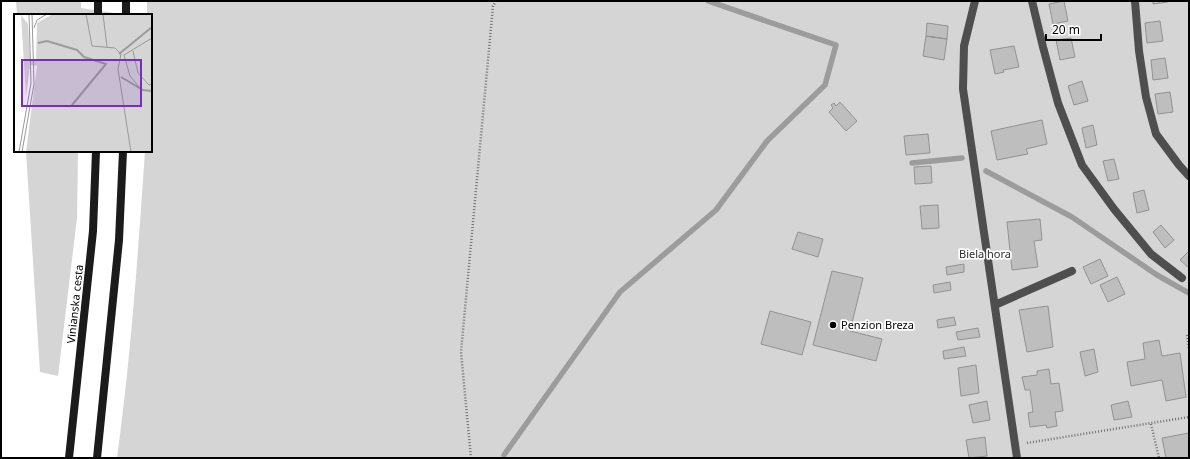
<svg xmlns="http://www.w3.org/2000/svg" width="1190" height="459" font-family="'Noto Sans',sans-serif">
<style>
.green{fill:#d5d5d5}
.lines{fill:none;stroke-linecap:round;stroke-linejoin:round}
.stream{stroke:#9c9c9c;stroke-width:5.5}
.building{fill:#bebebe;stroke:#929292}
.path{stroke:#707070;stroke-width:2.5;stroke-dasharray:1 2;stroke-linecap:butt}
.service{stroke:#4e4e4e;stroke-width:8}
.secondary{stroke:#1b1b1b;stroke-width:8}
.poi-dot{fill:#000;stroke:#fff;stroke-width:1.5}
.labels{text-anchor:middle;stroke-width:3.5;stroke-linejoin:round;paint-order:stroke}
.park-label{font-size:11px;fill:#2c2c2c;stroke:#fff}
.street-label{font-size:11px;fill:#000;stroke:#fff}
.poi-label{font-size:11px;fill:#000;stroke:#fff;text-anchor:start}
.inset-river{fill:none;stroke:#9c9c9c;stroke-width:2}
.inset-road{fill:none;stroke:#999;stroke-width:1}
.view{fill:#7b2cbf;fill-opacity:0.15;stroke:#7b2cbf;stroke-width:2}
.inset-edge{fill:none;stroke:#000;stroke-width:2}
</style>
<rect width="100%" height="100%" fill="#fff"/>
<path class="green" d="M16 1H81V8L128 15H17Z
M147 1H1189V458H117C131 356 138 254 145 151H151V15H147Z
M26 151H78L77 218 58 376 40 372Z"/>
<g class="lines">
<path class="stream" d="M912 163 962 158
M986 171 1072 217 1157 275 1189 293
M504 455 620 292 716 210 767 141 825 85 836 45 708 1"/>
</g>
<path class="building" d="M1064 1 1068 21 1053 24 1049 4Z
M1153 1H1168V2L1153 4Z
M1160 21 1163 41 1147 43 1145 23Z
M927 23 948 26 947 39 926 36Z
M926 36 947 39 944 60 923 56Z
M1071 38 1075 57 1060 60 1056 40Z
M1014 46 1019 67 1003 70 1004 72 995 74 990 50Z
M1165 58 1168 78 1153 80 1151 60Z
M1082 81 1088 101 1074 105 1068 86Z
M1170 92 1173 112 1158 114 1155 94Z
M840 102 857 121 846 131 829 112 833 108 831 105 834 103 836 106Z
M1042 120 1047 144 1026 149 1028 154 997 160 991 131Z
M1093 125 1097 145 1086 148 1082 128Z
M928 134 930 153 906 155 904 136Z
M1114 159 1119 179 1108 181 1103 161Z
M931 166 932 183 915 184 914 167Z
M1144 190 1149 210 1137 213 1133 193Z
M938 205 939 228 922 229 920 206Z
M1040 219 1042 240 1034 241 1038 267 1012 270 1007 222Z
M1161 225 1174 240 1165 248 1153 232Z
M798 232 823 239 818 257 792 249Z
M1188 252H1189V268L1180 260Z
M1100 259 1108 276 1091 284 1083 267Z
M964 264V272L947 275 946 267Z
M832 271 863 278 850 331 882 339 876 361 813 345Z
M1117 277 1125 294 1108 302 1100 285Z
M950 282 951 290 934 293 933 285Z
M1048 306 1053 347 1027 352 1019 310Z
M770 311 811 322 802 355 761 344Z
M954 317 956 325 938 328 937 320Z
M978 328 980 337 958 340 956 332Z
M1159 340 1162 356 1180 353 1186 397 1166 401 1162 380 1131 386 1127 362 1145 359 1143 343Z
M964 347 966 356 944 359 943 351Z
M1094 349 1098 372 1085 376 1080 352Z
M976 365 979 393 961 396 958 368Z
M1049 369 1051 384 1059 383 1063 411 1055 412 1057 426 1047 428 1046 425 1030 427 1028 413 1033 412 1030 390H1025L1022 377 1037 375V371Z
M987 401 990 420 973 423 969 405Z
M1128 401 1132 417 1114 420 1111 405Z
M1189 433V458H1166L1162 438Z
M985 437 987 456 969 458 966 440Z"/>
<g class="lines">
<path class="path" d="M1187 335 1189 348
M1151 424 1159 458
M1027 443 1189 417
M471 458 461 352 493 6 496 1"/>
<path class="service" d="M975 1 964 46 963 89 1017 458
M1032 1 1043 47 1058 103 1082 165 1114 209 1151 254 1182 278
M1135 1 1139 51 1146 97 1156 134 1179 165 1189 176
M995 305 1072 271"/>
<path class="secondary" d="M98 15V1
M126 15V1
M69 458 93 231 96 151
M97 458 119 240 123 151"/>
</g>
<circle class="poi-dot" cx="833" cy="325" r="4"/>
<g class="labels">
<g class="park-label">
<text x="985" y="258">Biela hora</text>
</g>
<g class="street-label">
<text transform="translate(75 304) rotate(-84)" y="4">Vinianska cesta</text>
</g>
<g class="poi-label">
<text x="841" y="329">Penzion Breza</text>
</g>
</g>
<g transform="translate(14 14)">
<rect width="138" height="138" fill="#fff"/>
<path d="M39 0H138V138H12L23 52 16 51 12 83 7 1 14 10 16 46 22 47 23 9Z" fill="#d5d5d5"/>
<path class="inset-river" d="M24 29 33 27 63 36 70 43 92 50 58 91M105 40 138 13M107 63 129 76 138 77"/>
<path class="inset-road" d="M72 0 78 32 101 34 107 40 104 55 117 138M89 0 93 33M20 14 23 6 33 0M119 37 124 59 135 71 138 70M110 41 116 62 126 74M110 41 138 24M5 138 17 69 15 0M8 138 20 70 18 0"/>
<path class="view" d="M8 46H127V92H8Z"/>
<rect width="138" height="138" class="inset-edge"/>
</g>
<rect width="1190" height="459" fill="none" stroke="#000000" stroke-width="4"/>
<path d="M1046 34v6h55v-6" fill="none" stroke="#000000" stroke-width="2"/>
<text x="1052" y="34" font-size="12" fill="#000000" stroke="#ffffff" stroke-width="3" paint-order="stroke">20 m</text>
</svg>
